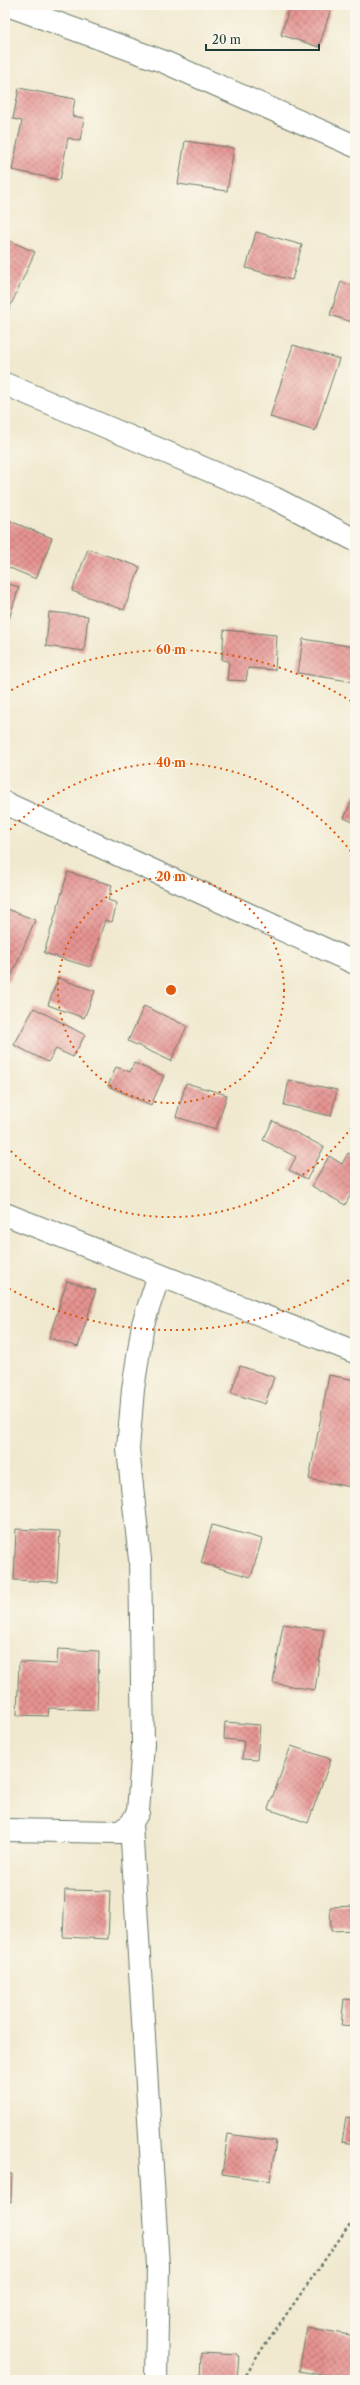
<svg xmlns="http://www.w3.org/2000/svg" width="360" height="2385" font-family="'Libre Caslon Text',serif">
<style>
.building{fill:url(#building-cross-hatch)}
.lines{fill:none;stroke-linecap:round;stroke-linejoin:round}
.minor-casing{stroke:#68796a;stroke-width:24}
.path{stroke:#68796a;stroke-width:2.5;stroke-dasharray:3 3;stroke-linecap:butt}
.minor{stroke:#fff;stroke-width:22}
.ring{fill:none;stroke:#de580e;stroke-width:2;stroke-dasharray:2 4}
.centre{fill:#de580e;stroke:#fbf7ec;stroke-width:2}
.ring-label{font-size:12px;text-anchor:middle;font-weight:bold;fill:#de580e;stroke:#fbf7ec;stroke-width:3;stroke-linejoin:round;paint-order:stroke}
</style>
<defs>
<pattern id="building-cross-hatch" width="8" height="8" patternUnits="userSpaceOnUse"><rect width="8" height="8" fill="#e69391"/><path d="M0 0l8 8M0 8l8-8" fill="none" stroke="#ba7977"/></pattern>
</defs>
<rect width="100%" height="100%" fill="#fbf7ec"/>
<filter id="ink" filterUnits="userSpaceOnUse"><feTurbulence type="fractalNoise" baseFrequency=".025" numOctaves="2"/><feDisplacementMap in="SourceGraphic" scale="8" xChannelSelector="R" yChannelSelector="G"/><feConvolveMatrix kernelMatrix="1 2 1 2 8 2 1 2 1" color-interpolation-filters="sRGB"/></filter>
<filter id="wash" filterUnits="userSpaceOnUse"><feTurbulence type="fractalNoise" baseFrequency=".012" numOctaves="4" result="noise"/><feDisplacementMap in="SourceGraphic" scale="16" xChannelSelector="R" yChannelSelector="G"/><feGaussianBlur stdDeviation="0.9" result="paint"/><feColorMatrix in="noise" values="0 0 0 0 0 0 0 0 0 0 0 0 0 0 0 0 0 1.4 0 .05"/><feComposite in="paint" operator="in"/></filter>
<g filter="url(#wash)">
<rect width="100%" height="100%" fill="#f0e9cf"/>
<g id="blocks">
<path class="building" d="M290 5H332L319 47 281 35Z
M19 88 75 99 72 116 84 118 80 141 68 138 60 180 12 170 22 121 13 119Z
M185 141 234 148 227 191 178 184Z
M256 232 302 245 292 280 246 268Z
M5 239 35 252 5 318Z
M341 282 355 287V323L330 315Z
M293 345 339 359 315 431 270 417Z
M5 519 52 538 36 579 5 566Z
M88 549 140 567 124 610 72 591Z
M5 583 19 587 9 619 5 618Z
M49 612 88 616 84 651 46 646Z
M224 630 277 635 275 670 248 668 246 681 227 680 229 661 222 660Z
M303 639 355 647V682L298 673Z
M355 794V823L344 818Z
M68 872 112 885 108 900 117 903 112 922 105 920 90 967 44 953Z
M5 908 35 920 9 982 5 980Z
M58 978 95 991 84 1018 48 1005Z
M144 1006 187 1026 171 1061 128 1041Z
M34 1008 85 1035 73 1057 56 1049 48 1062 14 1045Z
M134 1063 164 1076 151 1105 108 1086 116 1067 130 1072Z
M289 1080 337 1090 331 1116 284 1105Z
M186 1083 227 1095 216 1129 176 1117Z
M273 1121 324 1147 307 1179 289 1170 296 1157 263 1140Z
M348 1153 355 1157V1187L345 1205 312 1186 329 1156 342 1164Z
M67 1281 96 1290 78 1347 49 1338Z
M240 1366 274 1377 265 1404 231 1393Z
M329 1375 355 1380V1466L351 1487 309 1479Z
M212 1525 262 1539 251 1577 201 1563Z
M16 1529 60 1531 57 1582 14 1580Z
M283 1624 324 1630 315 1690 273 1683Z
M58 1649 99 1651 97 1710 49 1708 48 1716 17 1715 19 1662 57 1664Z
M225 1722 260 1725 257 1760 242 1759 244 1741 224 1739Z
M291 1746 331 1759 308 1823 268 1809Z
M65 1890 110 1891 108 1939 63 1937Z
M355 1906V1930L331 1931 330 1907Z
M344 1999 355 2000V2027L341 2026Z
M346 2117 355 2119V2144L342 2142Z
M228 2134 276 2141 270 2181 222 2174Z
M5 2174H12L11 2202H5Z
M307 2327 355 2336V2352L350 2380 299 2371Z
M201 2353 239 2355 237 2380H200Z"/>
</g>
</g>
<g filter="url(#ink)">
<use href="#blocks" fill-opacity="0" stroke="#68796a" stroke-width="1"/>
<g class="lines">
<defs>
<path id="minor" d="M7 5 162 61 355 146
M5 384 274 498 355 540
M5 803 355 963
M5 1214 355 1352
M131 1824 158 2266 156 2380
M5 1830 120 1832 131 1824 138 1812 143 1744 140 1560 128 1449 133 1389 143 1324 159 1275"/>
</defs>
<use href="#minor" class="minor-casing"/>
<path class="path" d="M243 2380 264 2346 355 2217"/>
<use href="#minor" class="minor"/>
</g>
</g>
<g class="ring">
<circle cx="171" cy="990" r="113"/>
<path d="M355 1123A227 227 0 0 1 6 1146M6 834A227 227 0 0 1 355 857"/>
<path d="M354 1277A340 340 0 0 1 6 1287M6 693A340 340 0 0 1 354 703"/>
</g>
<circle cx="171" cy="990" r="6" class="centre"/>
<g class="ring-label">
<text x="171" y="654">60 m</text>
<text x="171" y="767">40 m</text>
<text x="171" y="881">20 m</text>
</g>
<rect width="360" height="2385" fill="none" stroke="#fbf7ec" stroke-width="20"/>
<path d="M206 44v6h113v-6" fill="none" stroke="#1f3d34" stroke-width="2"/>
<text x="212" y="44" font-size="12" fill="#1f3d34" stroke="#fbf7ec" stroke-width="3" paint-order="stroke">20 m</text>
</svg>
